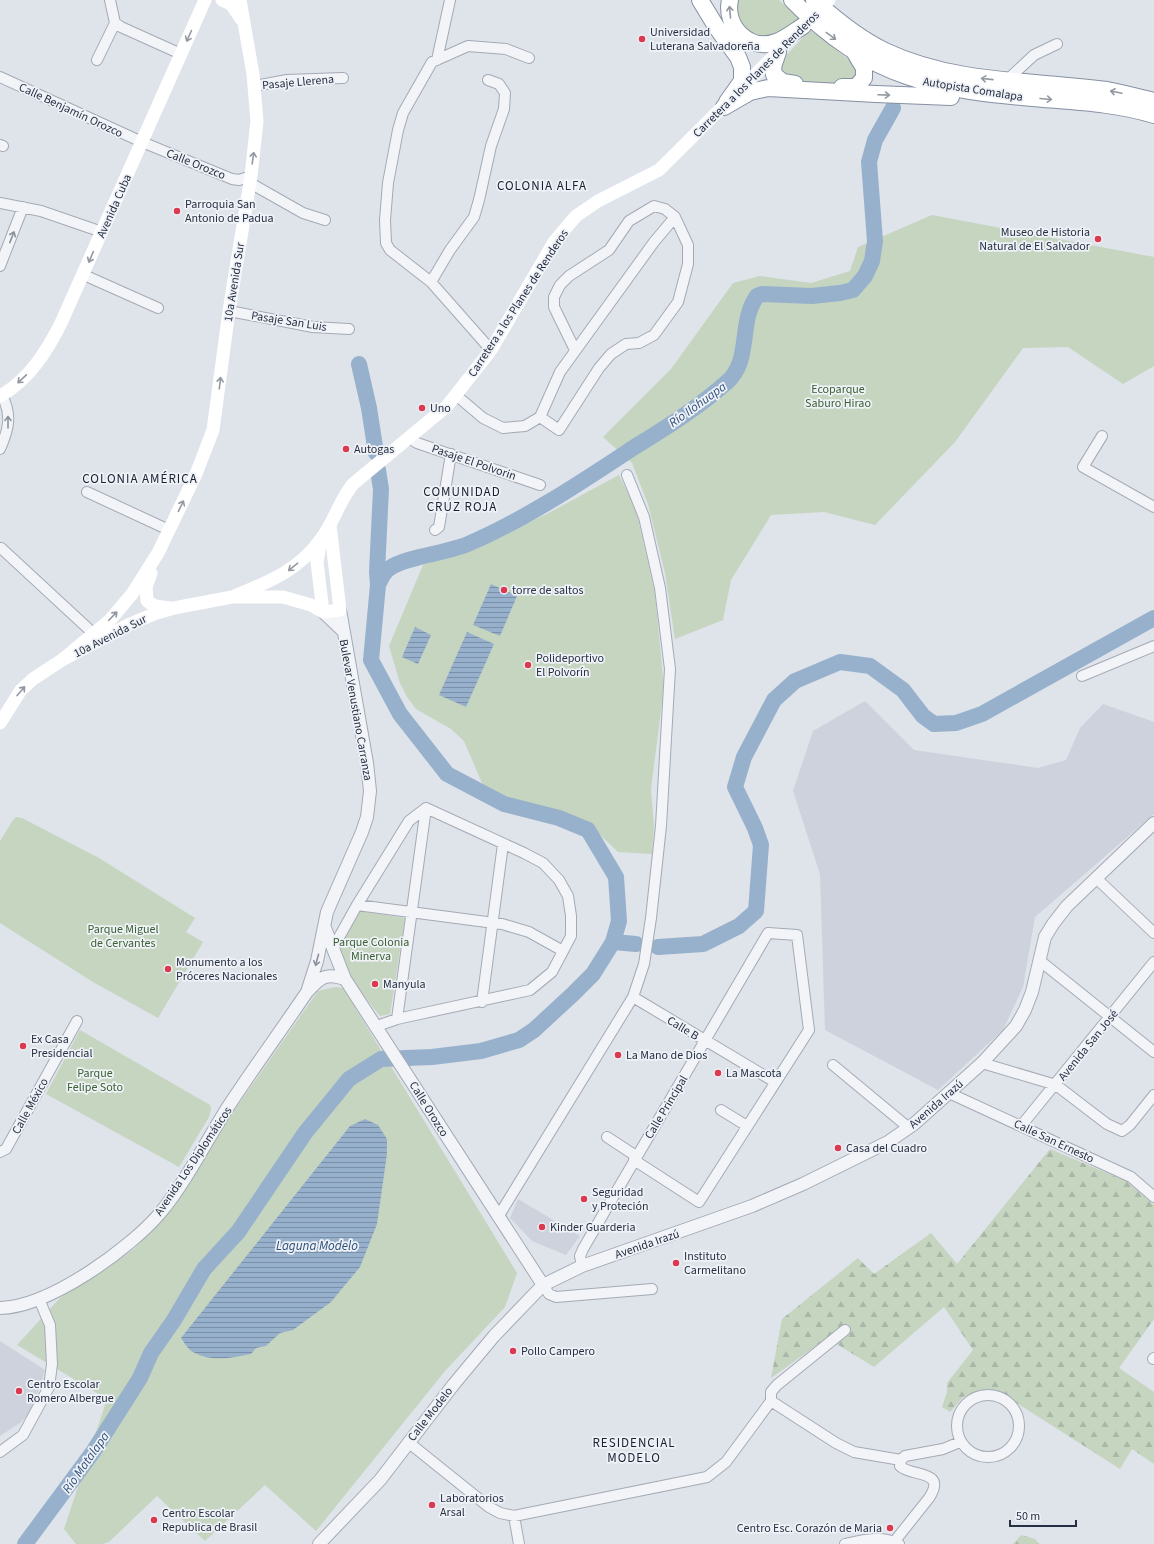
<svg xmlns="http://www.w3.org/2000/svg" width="1154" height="1544" font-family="'Source Sans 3',sans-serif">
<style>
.built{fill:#cdd2dc}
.green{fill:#c5d5c0}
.forest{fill:url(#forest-firs)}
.water{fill:url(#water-rules)}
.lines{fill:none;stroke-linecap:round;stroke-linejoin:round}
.river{stroke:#97b1cd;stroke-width:16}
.minor-casing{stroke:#a4aab5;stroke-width:12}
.tertiary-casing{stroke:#a4aab5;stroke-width:14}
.trunk-casing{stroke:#8590a2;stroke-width:18}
.minor{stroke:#f2f4f8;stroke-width:10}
.tertiary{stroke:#f2f4f8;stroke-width:12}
.secondary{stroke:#fff;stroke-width:13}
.trunk{stroke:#fff;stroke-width:16}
.secondary-bridge{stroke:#fff;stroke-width:13}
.oneway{stroke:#9398a1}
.oneway2{stroke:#8c929e}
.poi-dot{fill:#da394f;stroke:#eff2f7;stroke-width:1.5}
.labels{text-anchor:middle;stroke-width:3.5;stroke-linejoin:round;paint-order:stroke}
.poi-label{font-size:12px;fill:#273043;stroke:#eff2f7;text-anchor:start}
.street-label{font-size:12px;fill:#273043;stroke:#eff2f7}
.park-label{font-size:12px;fill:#3b6033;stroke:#eff2f7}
.neighbourhood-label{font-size:13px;letter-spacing:1px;fill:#192233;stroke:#eff2f7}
.water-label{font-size:13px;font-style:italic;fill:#2d4f7a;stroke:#eff2f7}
</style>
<defs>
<pattern id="forest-firs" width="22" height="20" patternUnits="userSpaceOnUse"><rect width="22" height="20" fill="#c5d5c0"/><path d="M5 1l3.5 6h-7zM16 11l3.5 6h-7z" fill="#a9b7a6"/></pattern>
<pattern id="water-rules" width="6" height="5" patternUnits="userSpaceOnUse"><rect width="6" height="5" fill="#97b1cd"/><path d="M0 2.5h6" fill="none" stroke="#7b90a8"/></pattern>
</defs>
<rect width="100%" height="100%" fill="#dfe3ea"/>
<path class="built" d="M865 701 914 750 1038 768 1066 760 1080 728 1103 704 1154 722V814L1035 917 1023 987 1003 1030 938 1090 825 1030 820 874 793 791 813 731Z
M518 1199 580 1236 566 1255 532 1241 510 1218Z
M0 1341 45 1370 32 1411 20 1423 0 1436Z"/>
<path class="green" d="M734 0H779L799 19C777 39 769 40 742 29L733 2Z
M810 30 853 63 859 75 843 85 790 81 782 75 780 62Z
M932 215 1154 257V366L1123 384 1068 347 1023 348 955 442 875 525 824 512 771 515 731 580 723 620 675 639 665 573 648 504 632 463 603 437 671 369 733 283 760 276 811 283 850 271 858 247Z
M619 475 636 510 655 594 664 687 651 789 654 826 652 854 618 852 594 829 550 811 506 801 485 790 464 741 451 729 416 709 407 697 400 683 389 646 423 565 486 541 545 515Z
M16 817 22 818 99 858 195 918 186 932 203 942 158 1018 93 982 0 923V841L13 820Z
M360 911 405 918 390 1014 380 1016C367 1000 333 961 342 940 346 930 354 920 360 911Z
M335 987 343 988 517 1273 505 1307 445 1371 316 1531 265 1485 205 1541 157 1496 109 1542 102 1544H76L64 1529 107 1399 17 1345 60 1298 134 1249 167 1215 219 1132 318 991Z
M80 1030 210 1105 211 1109 209 1117 179 1167 46 1094Z"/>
<path class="forest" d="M1050 1149 1126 1181 1154 1205V1319L1119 1368 1154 1392V1464L1132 1449 1120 1469 998 1391H980L963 1397 950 1412 942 1407 947 1392V1383L973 1350 944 1307 874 1367 827 1338 771 1378 782 1319 858 1258 874 1274 931 1233 957 1264Z
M1021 1535 1035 1539 1039 1544H1013Z"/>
<path class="water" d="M491 584 517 596 500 636 473 625Z
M415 627 431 635 418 664 402 657Z
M467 632 494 644 466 707 439 695Z
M365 1119 378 1125 387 1139V1154L377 1224 360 1267 331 1302 293 1330 280 1333 266 1346 256 1348 251 1354C232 1358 210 1362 193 1352 188 1350 184 1342 181 1338L350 1126Z"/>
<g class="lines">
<path class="river" d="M359 364 369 408 376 453
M378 585C381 579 384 571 390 568 405 557 447 553 468 544 526 519 580 483 633 448 665 428 698 408 727 382 752 360 738 322 757 296L762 294 812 296 840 293 853 290 865 276 872 261 875 241 869 162 875 140 893 108
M613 942 636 944
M658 947 703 944 739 926 756 911 761 845 755 828 735 787 744 757 774 700 795 681 840 662 870 666 903 690 923 716 934 724 956 723 982 714 1154 618
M25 1544 93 1452 140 1378 151 1353 174 1320 204 1269 238 1232 305 1133 349 1079 381 1059 432 1057 481 1051 519 1040 534 1030 573 994 593 974 613 942 619 921 616 877 588 830 559 818 504 804 447 774 400 714 371 660 378 585 377 572 381 489 378 470"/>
<defs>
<path id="minor" d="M110 0 115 23 121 27 181 54
M97 60 115 23
M437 60 450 0
M0 77 142 142 232 179 239 180 251 176
M1006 81 1034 55 1057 44
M254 86 287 80 343 78
M0 145 3 146
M250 183 303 213 325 220
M0 203 41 211 102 232
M0 266 23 207
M84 275 158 308
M431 282 450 250 474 217 479 200 491 146 504 109 505 93 499 84 488 80
M229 311 313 327 349 329
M491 350 431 282 390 250 386 243 385 220 388 183 398 130 403 113 432 62 468 46 506 49 529 58
M457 396 483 418 503 428 525 426 540 417 560 372 654 242 675 217
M540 417 559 430 599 368 611 354 626 344 639 343 654 335 678 302 688 264V245L675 217 665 209 654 206 629 221 609 250 569 276 560 285 554 297V307L575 350
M1102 436 1083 467 1154 507
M409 438 417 443 540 485
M0 449C9 429 12 415 2 395
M87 492 169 530
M435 530 439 527 451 454
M1 548 94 634
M1082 676 1154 646
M1096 878 1154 933
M357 905 409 821 426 808
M333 948 357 905 502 924 529 932 563 951
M1039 960 1154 1052
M633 997 775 1082
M482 1002 503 844
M397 1019 426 808
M377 1026 397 1019 530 990 552 972 571 936V916L568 896 559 880 543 863 524 853 426 808
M982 1063 1056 1085 1107 1124 1122 1131 1130 1125 1154 1095
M833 1065 909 1128
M949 1093 1131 1177 1154 1197
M721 1110 747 1126
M1021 1126 1154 962
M607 1137 636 1156
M0 1152 6 1149 77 1021
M498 1217 633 997 644 964 651 918 661 826 670 669 660 588 644 517 627 475
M582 1266 580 1256 583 1249C644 1143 707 1038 768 933L797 935 809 1030 699 1202 634 1160
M543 1285 549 1294 556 1297 652 1289
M845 1330 777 1385 771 1392V1401L836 1443 854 1452 901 1460
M1153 1359 1154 1358
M957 1426a31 31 0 1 1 62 0a31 31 0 1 1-62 0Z
M408 1442 489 1507 500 1513 514 1516 707 1477 726 1462 771 1401
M0 1452 23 1435 49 1387 52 1364 50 1325 39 1299
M514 1516 519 1544
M894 1542 929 1498C948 1469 910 1477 900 1466L901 1460 905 1456 943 1449 960 1442
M845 1544C863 1540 882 1535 899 1544"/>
<path id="tertiary" d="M323 612 343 631
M325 928 345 979 543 1285
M308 989 317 961 327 912 362 832 367 817 370 791 367 763 340 610
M0 1308C49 1307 130 1249 161 1212 185 1183 206 1142 226 1110 252 1070 280 1032 307 992 320 978 325 972 345 979
M319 1544 380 1480 454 1384 494 1336 543 1285 582 1266 752 1206 803 1184 888 1142 914 1124 982 1063 1016 1026 1025 1010 1032 992 1045 937 1053 924 1067 906 1154 823"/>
<path id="trunk" d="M700 0 717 28 738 57 742 67V81L727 102
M730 0C724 26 749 52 776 42 785 39 795 31 803 26
M792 0C870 80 937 90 1044 99 1081 102 1118 104 1154 115
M814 0C836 20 858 38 885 51 955 84 1032 80 1107 90 1123 93 1138 97 1154 101
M778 52 773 67 774 75 783 82 795 84
M842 87H856L864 78V68L855 53
M724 107 750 92 768 88 876 94 951 97"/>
</defs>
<use href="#minor" class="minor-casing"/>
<use href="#tertiary" class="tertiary-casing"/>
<use href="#trunk" class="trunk-casing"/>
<use href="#minor" class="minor"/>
<use href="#tertiary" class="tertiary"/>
<path class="secondary" d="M222 0 231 4 241 19
M0 396C29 380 47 351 61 323L205 0
M321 540 317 562 323 612
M151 573 146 587 147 601 155 606 170 608
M232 597C268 582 297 572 321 539 334 522 339 501 353 484L447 406 491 350 554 242 576 216 598 201 659 170 777 53
M62 660 110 620 132 594 158 553 196 474 213 430 229 311 251 176 257 121 253 74 240 0
M0 723 21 690 33 679 62 660 128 625 154 614 174 608 232 597H283L311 605 323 612 340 610 330 525"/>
<use href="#trunk" class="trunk"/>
<path class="secondary-bridge" d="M805 25 829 0"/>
</g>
<defs><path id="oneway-shaft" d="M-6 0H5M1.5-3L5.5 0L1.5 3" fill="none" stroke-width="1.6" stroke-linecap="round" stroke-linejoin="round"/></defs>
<g class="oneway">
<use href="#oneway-shaft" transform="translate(730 12) rotate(-95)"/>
<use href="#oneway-shaft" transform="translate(189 36) rotate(114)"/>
<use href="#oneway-shaft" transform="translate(831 36) rotate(36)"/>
<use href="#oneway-shaft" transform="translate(987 79) rotate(-174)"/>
<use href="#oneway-shaft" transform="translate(1116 92) rotate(-168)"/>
<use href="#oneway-shaft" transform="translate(884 95) rotate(2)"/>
<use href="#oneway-shaft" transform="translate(1046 99) rotate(5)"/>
<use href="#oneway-shaft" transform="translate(253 158) rotate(-82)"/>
<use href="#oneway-shaft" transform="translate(91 257) rotate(113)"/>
<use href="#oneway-shaft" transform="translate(22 379) rotate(137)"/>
<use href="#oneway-shaft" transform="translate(220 383) rotate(-83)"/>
<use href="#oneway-shaft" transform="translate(181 506) rotate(-64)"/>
<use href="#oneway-shaft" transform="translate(293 567) rotate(141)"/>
<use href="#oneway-shaft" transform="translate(113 616) rotate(-46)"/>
<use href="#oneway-shaft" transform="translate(21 691) rotate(-49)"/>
</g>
<g class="oneway2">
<use href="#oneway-shaft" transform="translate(12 237) rotate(-69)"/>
<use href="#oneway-shaft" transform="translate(8 422) rotate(-90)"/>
<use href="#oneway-shaft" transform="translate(317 960) rotate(105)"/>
</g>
<g class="poi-dot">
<circle cx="642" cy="39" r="4"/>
<circle cx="177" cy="211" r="4"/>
<circle cx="1098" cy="239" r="4"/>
<circle cx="422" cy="408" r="4"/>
<circle cx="346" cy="449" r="4"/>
<circle cx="504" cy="590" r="4"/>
<circle cx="528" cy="665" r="4"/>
<circle cx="168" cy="969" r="4"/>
<circle cx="375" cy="984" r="4"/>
<circle cx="23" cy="1046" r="4"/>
<circle cx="618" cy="1055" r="4"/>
<circle cx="718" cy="1073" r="4"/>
<circle cx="838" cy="1148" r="4"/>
<circle cx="584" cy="1199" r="4"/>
<circle cx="542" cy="1227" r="4"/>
<circle cx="676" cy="1263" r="4"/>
<circle cx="513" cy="1351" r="4"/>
<circle cx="19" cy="1391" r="4"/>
<circle cx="432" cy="1505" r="4"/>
<circle cx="154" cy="1520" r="4"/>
<circle cx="890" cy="1528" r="4"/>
</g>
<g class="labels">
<g class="poi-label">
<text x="650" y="36">Universidad<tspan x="650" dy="14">Luterana Salvadoreña</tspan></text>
<text x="185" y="208">Parroquia San<tspan x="185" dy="14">Antonio de Padua</tspan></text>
<text x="1090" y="236" text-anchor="end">Museo de Historia<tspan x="1090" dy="14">Natural de El Salvador</tspan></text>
<text x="430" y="412">Uno</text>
<text x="354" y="453">Autogas</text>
<text x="512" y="594">torre de saltos</text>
<text x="536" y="662">Polideportivo<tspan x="536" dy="14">El Polvorín</tspan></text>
<text x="176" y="966">Monumento a los<tspan x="176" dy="14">Próceres Nacionales</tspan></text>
<text x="383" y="988">Manyula</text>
<text x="31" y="1043">Ex Casa<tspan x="31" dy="14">Presidencial</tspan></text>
<text x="626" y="1059">La Mano de Dios</text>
<text x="726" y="1077">La Mascota</text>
<text x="846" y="1152">Casa del Cuadro</text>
<text x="592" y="1196">Seguridad<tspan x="592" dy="14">y Proteción</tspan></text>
<text x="550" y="1231">Kinder Guarderia</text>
<text x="684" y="1260">Instituto<tspan x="684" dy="14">Carmelitano</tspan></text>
<text x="521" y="1355">Pollo Campero</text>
<text x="27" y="1388">Centro Escolar<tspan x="27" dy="14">Romero Albergue</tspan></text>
<text x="440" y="1502">Laboratorios<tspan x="440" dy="14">Arsal</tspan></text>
<text x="162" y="1517">Centro Escolar<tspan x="162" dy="14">Republica de Brasil</tspan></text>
<text x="882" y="1532" text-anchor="end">Centro Esc. Corazón de Maria</text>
</g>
<g class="street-label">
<text transform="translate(756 74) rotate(-45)" y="4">Carretera a los Planes de Renderos</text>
<text transform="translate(298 82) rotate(-5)" y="4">Pasaje Llerena</text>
<text transform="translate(973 89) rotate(9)" y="4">Autopista Comalapa</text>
<text transform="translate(71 110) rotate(25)" y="4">Calle Benjamín Orozco</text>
<text transform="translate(196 164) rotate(22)" y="4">Calle Orozco</text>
<text transform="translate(114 206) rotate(-66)" y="4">Avenida Cuba</text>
<text transform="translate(234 282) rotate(-81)" y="4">10a Avenida Sur</text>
<text transform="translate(518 303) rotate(-57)" y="4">Carretera a los Planes de Renderos</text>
<text transform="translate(289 321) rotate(9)" y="4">Pasaje San Luis</text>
<text transform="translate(474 462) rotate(19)" y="4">Pasaje El Polvorin</text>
<text transform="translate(110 636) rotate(-27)" y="4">10a Avenida Sur</text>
<text transform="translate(356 710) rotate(80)" y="4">Bulevar Venustiano Carranza</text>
<text transform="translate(683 1028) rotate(31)" y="4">Calle B</text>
<text transform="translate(1088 1045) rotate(-51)" y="4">Avenida San José</text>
<text transform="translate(936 1104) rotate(-41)" y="4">Avenida Irazú</text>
<text transform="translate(30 1106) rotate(-61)" y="4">Calle México</text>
<text transform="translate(666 1107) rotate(-59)" y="4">Calle Principal</text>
<text transform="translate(429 1109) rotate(58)" y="4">Calle Orozco</text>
<text transform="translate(1054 1141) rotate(25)" y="4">Calle San Ernesto</text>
<text transform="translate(193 1161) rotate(-56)" y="4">Avenida Los Diplomáticos</text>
<text transform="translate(647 1244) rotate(-19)" y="4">Avenida Irazú</text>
<text transform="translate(430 1414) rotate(-52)" y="4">Calle Modelo</text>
</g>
<g class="park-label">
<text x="838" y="393">Ecoparque<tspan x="838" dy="14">Saburo Hirao</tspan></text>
<text x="123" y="933">Parque Miguel<tspan x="123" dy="14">de Cervantes</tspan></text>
<text x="371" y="946">Parque Colonia<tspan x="371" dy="14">Minerva</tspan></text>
<text x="95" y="1077">Parque<tspan x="95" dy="14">Felipe Soto</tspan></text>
</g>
<g class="neighbourhood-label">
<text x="542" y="190">COLONIA ALFA</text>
<text x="140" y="483">COLONIA AMÉRICA</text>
<text x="462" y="496">COMUNIDAD<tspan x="462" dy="15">CRUZ ROJA</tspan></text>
<text x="634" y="1447">RESIDENCIAL<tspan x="634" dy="15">MODELO</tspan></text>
</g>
<g class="water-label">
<text transform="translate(697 404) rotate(-36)" y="5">Río Ilohuapa</text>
<text x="317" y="1250">Laguna Modelo</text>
<text transform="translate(85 1462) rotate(-55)" y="5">Río Matalapa</text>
</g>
</g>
<path d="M1010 1520v6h66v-6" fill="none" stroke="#273043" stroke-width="2"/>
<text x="1016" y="1520" font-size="12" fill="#273043" stroke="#eff2f7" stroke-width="3" paint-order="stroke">50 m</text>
</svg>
